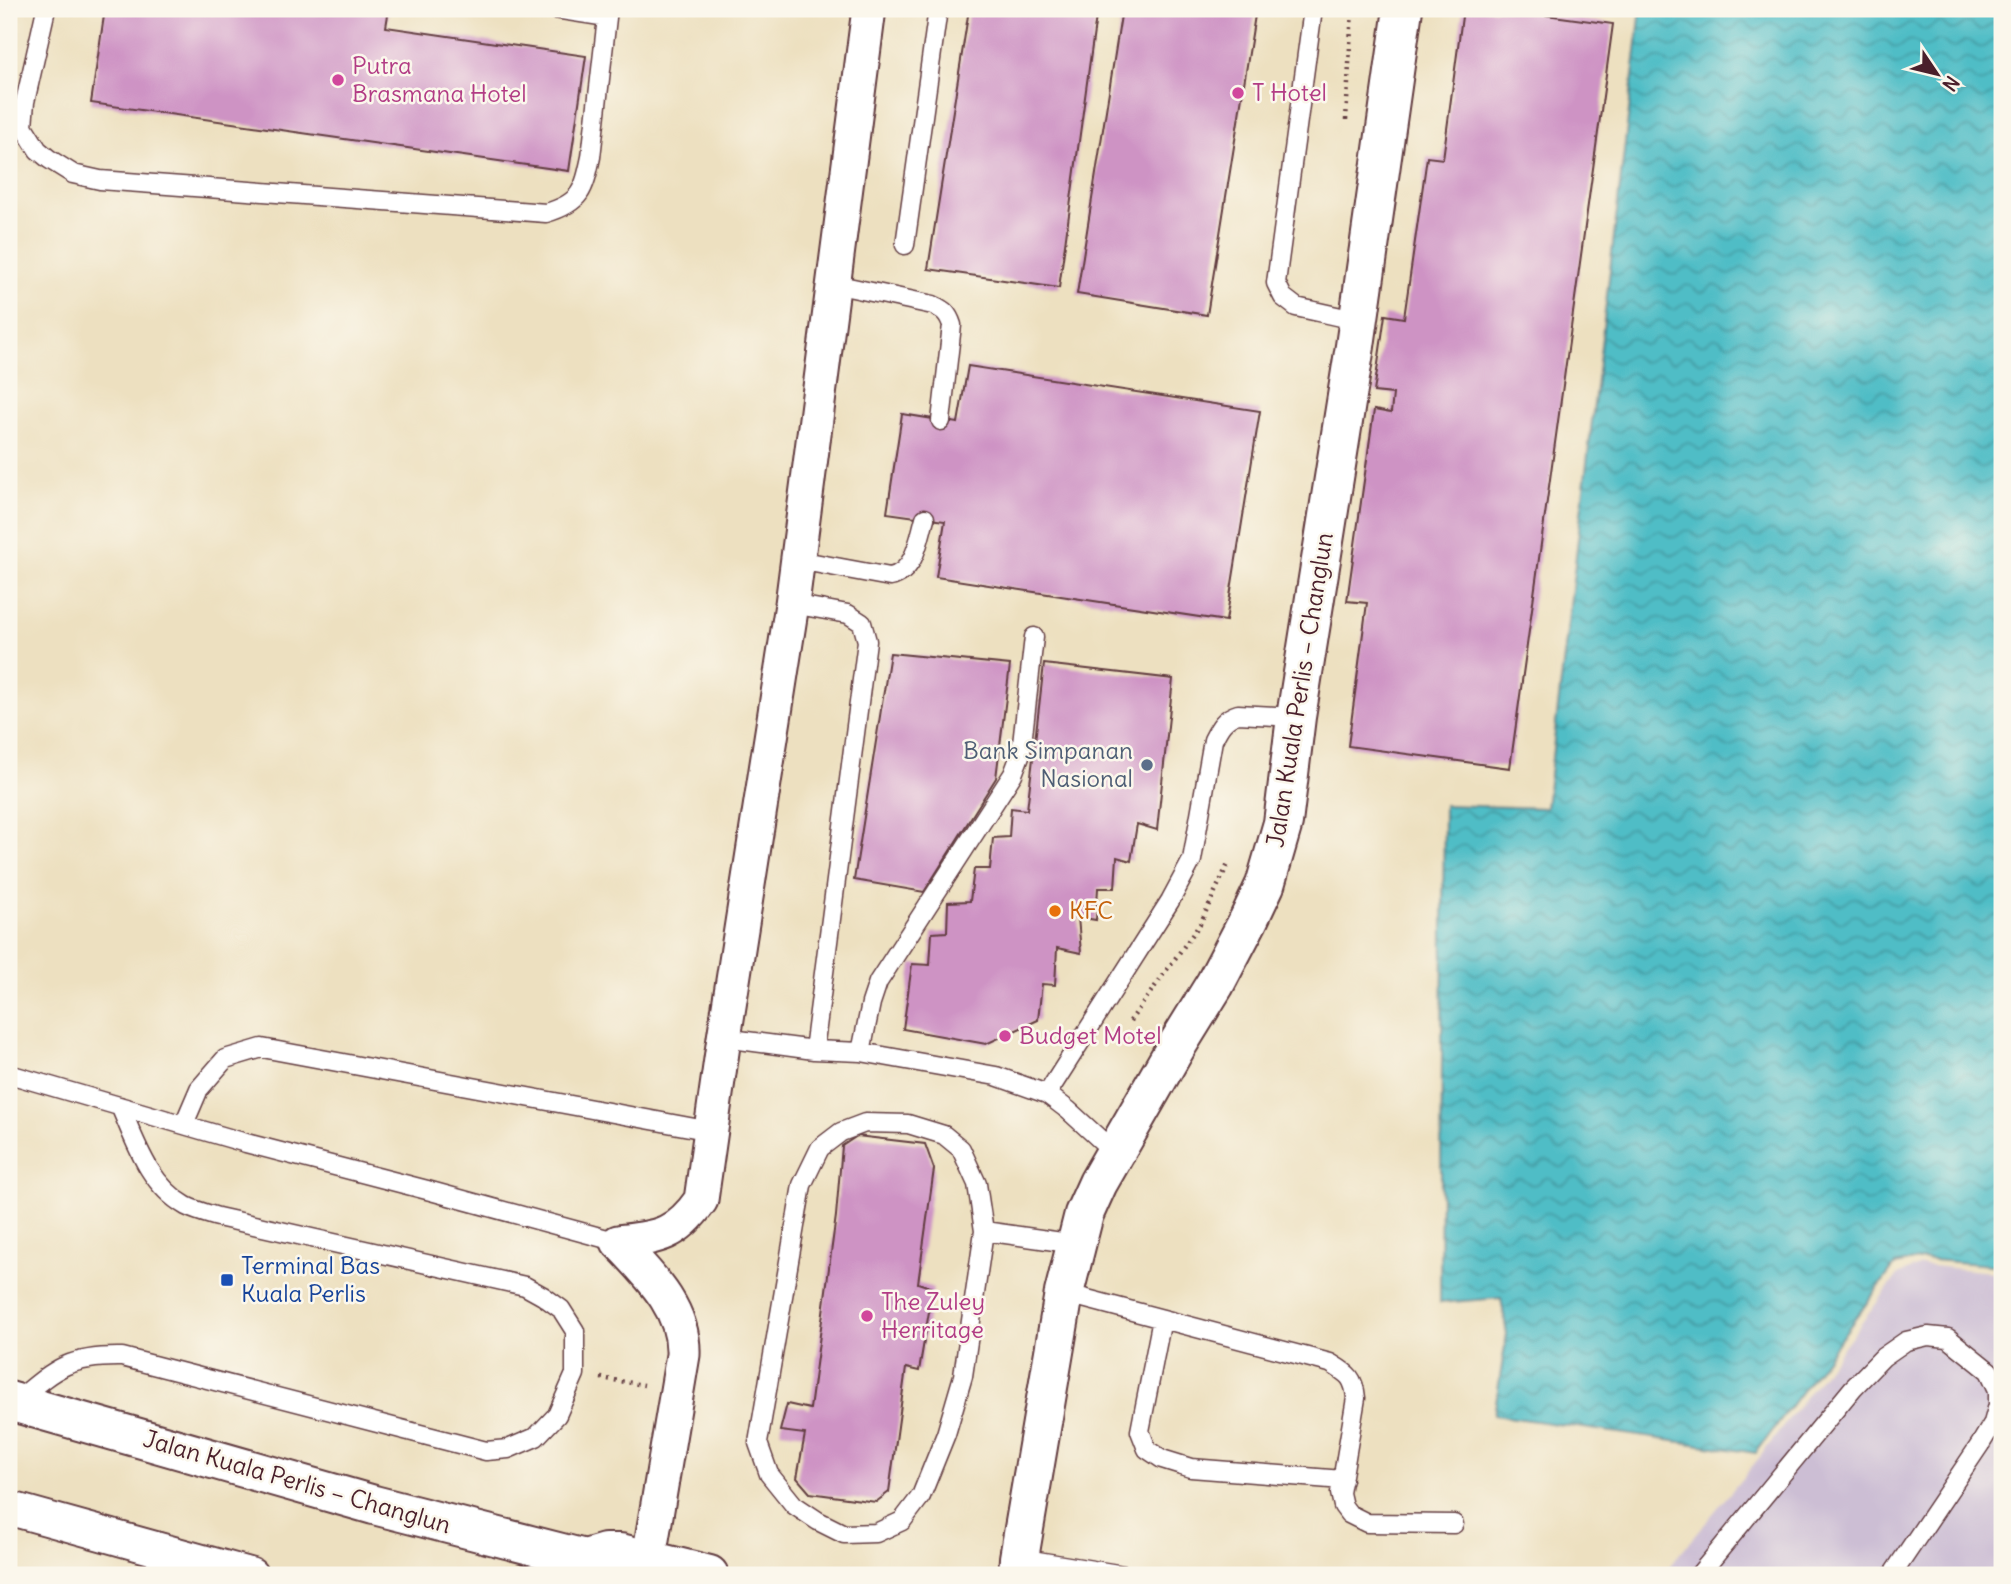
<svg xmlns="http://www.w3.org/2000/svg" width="2011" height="1584" font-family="Delius,sans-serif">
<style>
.industrial{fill:#ccbed4}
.water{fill:url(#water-waves);stroke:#4c6e78;stroke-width:2}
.building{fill:#ce93c4}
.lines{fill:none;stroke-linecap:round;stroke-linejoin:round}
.service-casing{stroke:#623c41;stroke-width:21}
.minor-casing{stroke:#623c41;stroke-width:37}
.tertiary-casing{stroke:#623c41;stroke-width:42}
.primary-casing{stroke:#623c41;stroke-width:42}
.path{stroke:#623c41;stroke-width:4.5;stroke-dasharray:2 5;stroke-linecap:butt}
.service{stroke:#fff;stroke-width:18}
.minor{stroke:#fff;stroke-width:33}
.tertiary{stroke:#fff;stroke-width:38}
.primary{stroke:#fff;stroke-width:38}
.hotel-dot{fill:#d1479c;stroke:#fbf7ec;stroke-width:2.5}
.service-dot{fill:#5c6f8a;stroke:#fbf7ec;stroke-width:2.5}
.food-dot{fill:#e8710a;stroke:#fbf7ec;stroke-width:2.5}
.transit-dot{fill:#1a4fb4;stroke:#fbf7ec;stroke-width:2.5}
.labels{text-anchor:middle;stroke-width:5;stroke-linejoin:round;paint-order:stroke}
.hotel-label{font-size:24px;fill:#b23c85;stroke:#fbf7ec;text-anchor:start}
.street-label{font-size:24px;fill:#4a1f2b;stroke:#fbf7ec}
.service-label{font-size:24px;fill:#4e5e75;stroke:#fbf7ec;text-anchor:end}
.food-label{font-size:24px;fill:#c56008;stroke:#fbf7ec;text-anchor:start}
.transit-label{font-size:24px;fill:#164399;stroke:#fbf7ec;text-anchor:start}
</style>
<defs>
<pattern id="water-waves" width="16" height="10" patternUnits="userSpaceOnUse" patternTransform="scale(1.75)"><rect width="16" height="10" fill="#4fbdc6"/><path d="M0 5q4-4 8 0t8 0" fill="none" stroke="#4499a1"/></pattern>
</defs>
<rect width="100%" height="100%" fill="#fbf7ec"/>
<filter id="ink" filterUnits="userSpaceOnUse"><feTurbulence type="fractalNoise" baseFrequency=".0143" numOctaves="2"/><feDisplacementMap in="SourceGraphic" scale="14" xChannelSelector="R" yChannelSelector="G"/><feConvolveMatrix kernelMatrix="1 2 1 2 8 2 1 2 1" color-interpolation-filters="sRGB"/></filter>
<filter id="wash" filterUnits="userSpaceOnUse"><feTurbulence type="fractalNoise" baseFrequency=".00686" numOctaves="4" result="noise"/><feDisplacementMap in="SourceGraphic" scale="28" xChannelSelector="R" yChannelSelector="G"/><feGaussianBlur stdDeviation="1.57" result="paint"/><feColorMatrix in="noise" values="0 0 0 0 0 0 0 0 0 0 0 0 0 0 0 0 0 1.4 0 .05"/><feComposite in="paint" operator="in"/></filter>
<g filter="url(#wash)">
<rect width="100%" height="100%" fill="#ede0c0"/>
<path class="industrial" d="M1921 1265 2002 1273V1575H1662L1759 1458 1898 1275Z"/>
<path class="water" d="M1641 9H2002V1266L1922 1259 1895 1265 1756 1453 1494 1415 1507 1334 1501 1298 1440 1303 1444 805 1546 808Z"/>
<g id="blocks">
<path class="building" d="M105 9H271L289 11 290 9H389L386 27 586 56 569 171 91 103Z
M969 9H1097L1059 288 928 269Z
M1122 9H1256L1207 315 1077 294Z
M1463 9H1501L1613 24 1510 768 1348 746 1367 603 1347 601 1374 410 1391 413 1393 394 1374 392 1385 315 1404 318 1427 157 1443 159Z
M968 366 1260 411 1226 621 936 577 945 521 887 513 902 414 958 423Z
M890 653 1010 665 996 778 924 892 854 880Z
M1044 664 1173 679 1157 830 1137 824 1131 861 1117 857 1115 888H1098L1096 920 1078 917 1081 953 1057 948 1055 985 1042 984 1038 1020 986 1044 903 1029 912 964 930 965 932 933 947 932 948 902 970 901 974 869H990L993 838 1009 837 1011 808 1027 810Z
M857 1136 925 1144 934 1169 918 1283 933 1288 919 1371 906 1368 889 1492 876 1502 810 1493 797 1478 805 1434 780 1431 787 1404 810 1409 836 1216 842 1146Z"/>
</g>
</g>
<g filter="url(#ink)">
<use href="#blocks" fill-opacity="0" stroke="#623c41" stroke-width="2"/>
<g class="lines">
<defs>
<path id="service" d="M46 9 25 102 23 126 38 150 49 159 73 174 100 180 546 213C581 203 584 190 591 157L608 9
M555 9 607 17
M1313 9 1276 283 1283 297 1296 307 1359 321
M905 245 938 9
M834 284 933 305C944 310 948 313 952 325L941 421
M798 560 890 577C915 572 919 539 925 518
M792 604 848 614 862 623 867 641 814 1050
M724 1038 814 1050 861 1052 996 1076 1047 1094 1068 1110 1115 1153
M861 1052 871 1003 878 982 1013 774 1021 753 1034 637
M9 1074 246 1143 427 1190 618 1242
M1047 1094 1170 901 1192 860 1213 740C1219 728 1224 718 1238 714L1296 717
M865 1123 908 1124 944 1135 961 1149 977 1184 984 1231 963 1376 946 1434 921 1496 902 1521 876 1533 844 1534 818 1521 794 1505 769 1474 758 1443 802 1185 820 1148 841 1132Z
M184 1124 199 1089 225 1059 262 1048 711 1131
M984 1231 1076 1244
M1064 1293 1330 1363C1348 1374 1354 1377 1356 1398L1340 1493 1343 1506 1349 1514 1367 1523 1454 1524
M1162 1319 1140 1431 1147 1449 1162 1459 1191 1468 1343 1480
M14 1403C55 1369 67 1356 122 1357L486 1451 508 1449 536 1437 557 1415 575 1374V1331L561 1309 543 1296 525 1286 218 1217C208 1214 196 1211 186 1206 149 1185 136 1143 120 1106
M1019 1558 1124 1575
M1699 1575 1853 1388 1883 1357 1906 1341 1928 1336 1948 1338 1989 1371 1998 1390V1405L1993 1423 1981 1443 1892 1575"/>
<path id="minor" d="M618 1242C658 1237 676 1236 701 1200L724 1038 792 604 869 9
M618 1242C648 1274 685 1308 683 1355L646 1575
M9 1508 251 1575"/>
<path id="tertiary" d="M1018 1575 1019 1558 1064 1293 1084 1214 1098 1183 1176 1047 1215 984 1248 921 1265 885 1283 823 1296 717 1355 346 1403 9"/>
<path id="primary" d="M9 1401 374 1505 585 1559 605 1575
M585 1559 605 1553H620L709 1575"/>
</defs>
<use href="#service" class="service-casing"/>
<use href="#minor" class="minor-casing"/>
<use href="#tertiary" class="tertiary-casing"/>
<use href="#primary" class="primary-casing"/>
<path class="path" d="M1346 120 1352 9
M1130 1021 1200 924 1229 862
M601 1378 644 1385"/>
<use href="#service" class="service"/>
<use href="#minor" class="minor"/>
<use href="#tertiary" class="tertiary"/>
<use href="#primary" class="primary"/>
</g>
</g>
<g class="hotel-dot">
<circle cx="338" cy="80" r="7"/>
<circle cx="1238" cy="93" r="7"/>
<circle cx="1005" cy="1036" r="7"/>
<circle cx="867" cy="1316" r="7"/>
</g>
<circle class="service-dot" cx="1147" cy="765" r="7"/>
<circle class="food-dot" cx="1055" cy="911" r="7"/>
<rect class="transit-dot" x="220" y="1273" width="14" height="14" rx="3.5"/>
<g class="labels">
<g class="hotel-label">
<text x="352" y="74">Putra<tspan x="352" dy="28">Brasmana Hotel</tspan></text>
<text x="1252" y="101">T Hotel</text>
<text x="1019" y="1044">Budget Motel</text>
<text x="881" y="1310">The Zuley<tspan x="881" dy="28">Herritage</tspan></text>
</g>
<g class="street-label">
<text transform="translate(1300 690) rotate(-81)" y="8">Jalan Kuala Perlis – Changlun</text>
<text transform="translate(297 1482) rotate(16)" y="8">Jalan Kuala Perlis – Changlun</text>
</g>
<g class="service-label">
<text x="1133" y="759">Bank Simpanan<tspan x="1133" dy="28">Nasional</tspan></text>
</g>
<g class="food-label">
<text x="1069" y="919">KFC</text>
</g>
<g class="transit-label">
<text x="241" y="1274">Terminal Bas<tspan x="241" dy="28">Kuala Perlis</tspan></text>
</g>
</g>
<rect width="2011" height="1584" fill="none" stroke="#fbf7ec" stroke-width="35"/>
<g transform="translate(1937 74) rotate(125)" stroke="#fbf7ec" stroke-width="5" paint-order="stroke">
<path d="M0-5L12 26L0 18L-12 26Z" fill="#4a1f2b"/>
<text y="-10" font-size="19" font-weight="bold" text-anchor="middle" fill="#4a1f2b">N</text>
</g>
</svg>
